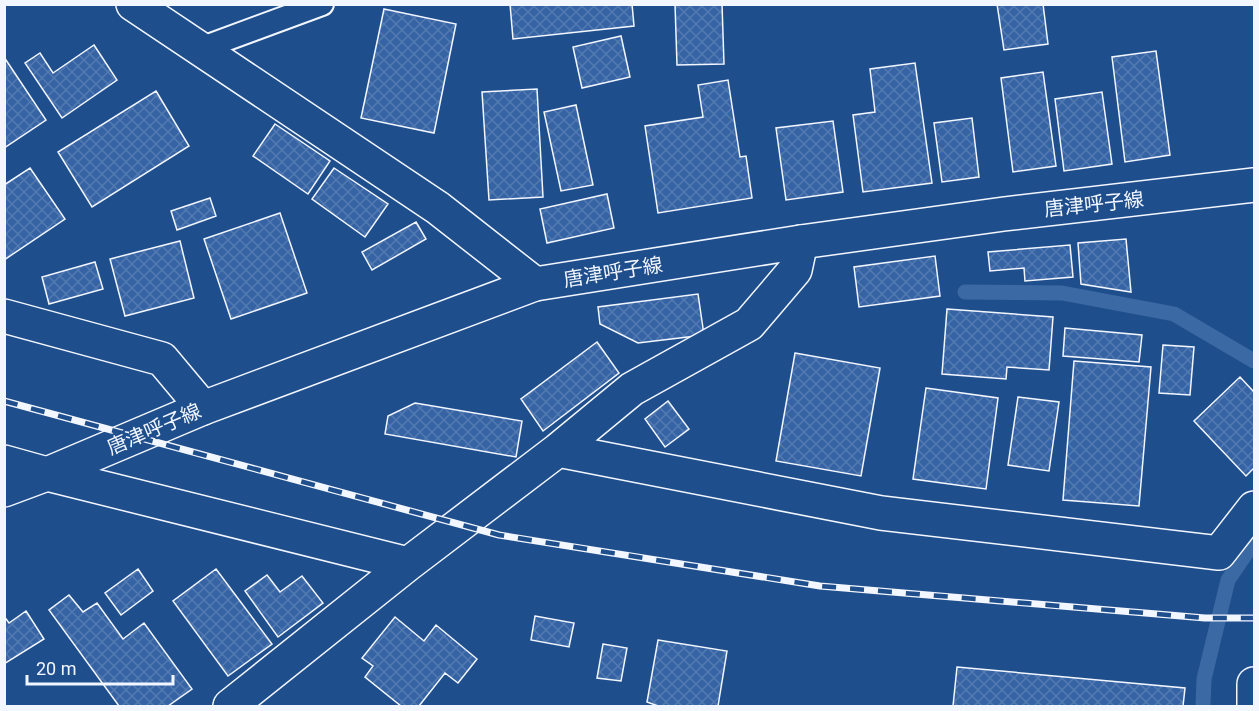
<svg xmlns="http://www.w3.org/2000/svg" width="1259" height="711" font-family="Roboto,'Noto Sans JP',sans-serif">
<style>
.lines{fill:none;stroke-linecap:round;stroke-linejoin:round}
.stream{stroke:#3b69a3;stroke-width:15}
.building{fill:url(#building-cross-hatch);stroke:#f2f6ff;stroke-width:1.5}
.service-casing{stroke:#f2f6ff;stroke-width:26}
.minor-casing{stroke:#f2f6ff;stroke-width:36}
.tertiary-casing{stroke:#f2f6ff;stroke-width:36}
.primary-casing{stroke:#f2f6ff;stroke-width:36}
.service{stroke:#1f4e8c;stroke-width:22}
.minor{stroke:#1f4e8c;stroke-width:33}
.tertiary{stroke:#1f4e8c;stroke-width:33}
.primary{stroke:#1f4e8c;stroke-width:33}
.rail-casing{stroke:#f2f6ff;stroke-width:7}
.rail{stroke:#1f4e8c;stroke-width:4.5;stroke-dasharray:14;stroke-linecap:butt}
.labels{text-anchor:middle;stroke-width:4.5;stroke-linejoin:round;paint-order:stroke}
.street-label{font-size:20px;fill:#f2f6ff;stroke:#1f4e8c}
</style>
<defs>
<pattern id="building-cross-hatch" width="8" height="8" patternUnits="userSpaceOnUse" patternTransform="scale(1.5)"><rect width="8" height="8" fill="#3563a3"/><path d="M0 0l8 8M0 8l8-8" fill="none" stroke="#537ab1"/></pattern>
</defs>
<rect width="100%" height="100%" fill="#1f4e8c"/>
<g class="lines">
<path class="stream" d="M965 292 1062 293 1174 314 1254 361
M1203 706 1204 679 1228 580 1254 542"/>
</g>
<path class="building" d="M510 4H632L634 26 513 39Z
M675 4H722L724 64 677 65Z
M997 4H1043L1048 44 1004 50Z
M384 9 456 24 434 133 361 118Z
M621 36 630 77 582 88 573 47Z
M94 45 117 80 62 118 25 63 40 53 53 73Z
M1156 51 1170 155 1125 162 1112 57Z
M4 57 46 120 4 148Z
M915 63 932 183 863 192 853 115 875 112 870 69Z
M1043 72 1056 166 1013 172 1001 78Z
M728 80 740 157 746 156 752 198 658 213 645 126 703 117 698 85Z
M537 89 543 197 489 200 482 92Z
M156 91 189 146 92 207 58 152Z
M1102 92 1112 164 1064 171 1055 99Z
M576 105 593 185 561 191 544 112Z
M972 118 979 177 942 182 934 123Z
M833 121 843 192 786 200 776 128Z
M275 124 330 161 308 194 253 156Z
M30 168 65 219 4 260V185Z
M334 168 388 204 365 237 312 199Z
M607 194 614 228 547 243 540 209Z
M210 198 216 216 177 230 171 211Z
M280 213 307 293 231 319 204 239Z
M416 222 426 239 372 270 362 252Z
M1126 239 1131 292 1081 284 1078 243Z
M180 241 194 298 125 316 110 259Z
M1070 245 1073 277 1025 281 1024 268 990 271 988 252Z
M935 256 940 296 859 307 854 267Z
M95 262 103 289 49 304 42 277Z
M698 294 704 335 638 343 600 324 598 307Z
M947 309 1053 317 1049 370 1007 367 1006 379 942 374Z
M1065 328 1142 335 1139 362 1063 356Z
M597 342 619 373 543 431 521 399Z
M1163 345 1194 347 1190 395 1159 393Z
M795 353 880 368 861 476 776 461Z
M1074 361 1151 367 1139 506 1063 500Z
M1240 377 1254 392V468L1246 476 1194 421Z
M926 388 998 398 986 489 913 479Z
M1018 397 1059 402 1049 471 1008 465Z
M668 401 689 429 665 447 645 419Z
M415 403 522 421 516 457 385 434 388 416Z
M138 569 153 591 121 615 105 593Z
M216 569 272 644 228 676 173 601Z
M267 575 280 592 302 576 323 603 278 637 245 591Z
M69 595 83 612 97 603 123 639 144 623 192 689 168 706H119L49 610Z
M26 611 44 639 4 664V616L9 623Z
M535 616 574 623 569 647 531 640Z
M395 617 424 641 436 625 477 659 458 683 445 673 419 706H401L365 677 373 666 362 658Z
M658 640 727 651 718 706H658L647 702Z
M603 644 627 648 621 681 597 678Z
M957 667 1185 688 1183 706H953Z"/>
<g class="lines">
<defs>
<path id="service" d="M200 49 322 4"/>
<path id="minor" d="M133 4 438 208 535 284
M4 316 162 359 203 408
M558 450 881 513 1219 553 1254 508
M4 462 47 474 408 564
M230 706 408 564 558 450 632 389 749 324 795 270 801 242"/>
<path id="tertiary" d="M1254 706V684"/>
<path id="primary" d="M4 490 47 474 203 408 535 284 801 242 1004 214 1254 185"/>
</defs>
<use href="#service" class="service-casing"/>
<use href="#minor" class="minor-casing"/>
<use href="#tertiary" class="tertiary-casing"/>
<use href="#primary" class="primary-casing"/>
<use href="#service" class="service"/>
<use href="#minor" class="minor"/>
<use href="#tertiary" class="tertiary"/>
<use href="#primary" class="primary"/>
<defs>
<path id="rail" d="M4 401 499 535 820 586 1205 618H1254"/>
</defs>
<use href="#rail" class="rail-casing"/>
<use href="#rail" class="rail"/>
</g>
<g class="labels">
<g class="street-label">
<text transform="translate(1094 204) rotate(-6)" y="7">唐津呼子線</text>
<text transform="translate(613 272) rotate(-9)" y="7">唐津呼子線</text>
<text transform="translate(154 429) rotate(-23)" y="7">唐津呼子線</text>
</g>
</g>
<rect width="1259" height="711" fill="none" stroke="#f2f6ff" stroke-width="12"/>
<path d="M27 675v9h146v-9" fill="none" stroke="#f2f6ff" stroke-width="3"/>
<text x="36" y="675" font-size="18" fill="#f2f6ff" stroke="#1f4e8c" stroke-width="4.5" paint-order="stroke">20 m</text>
</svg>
